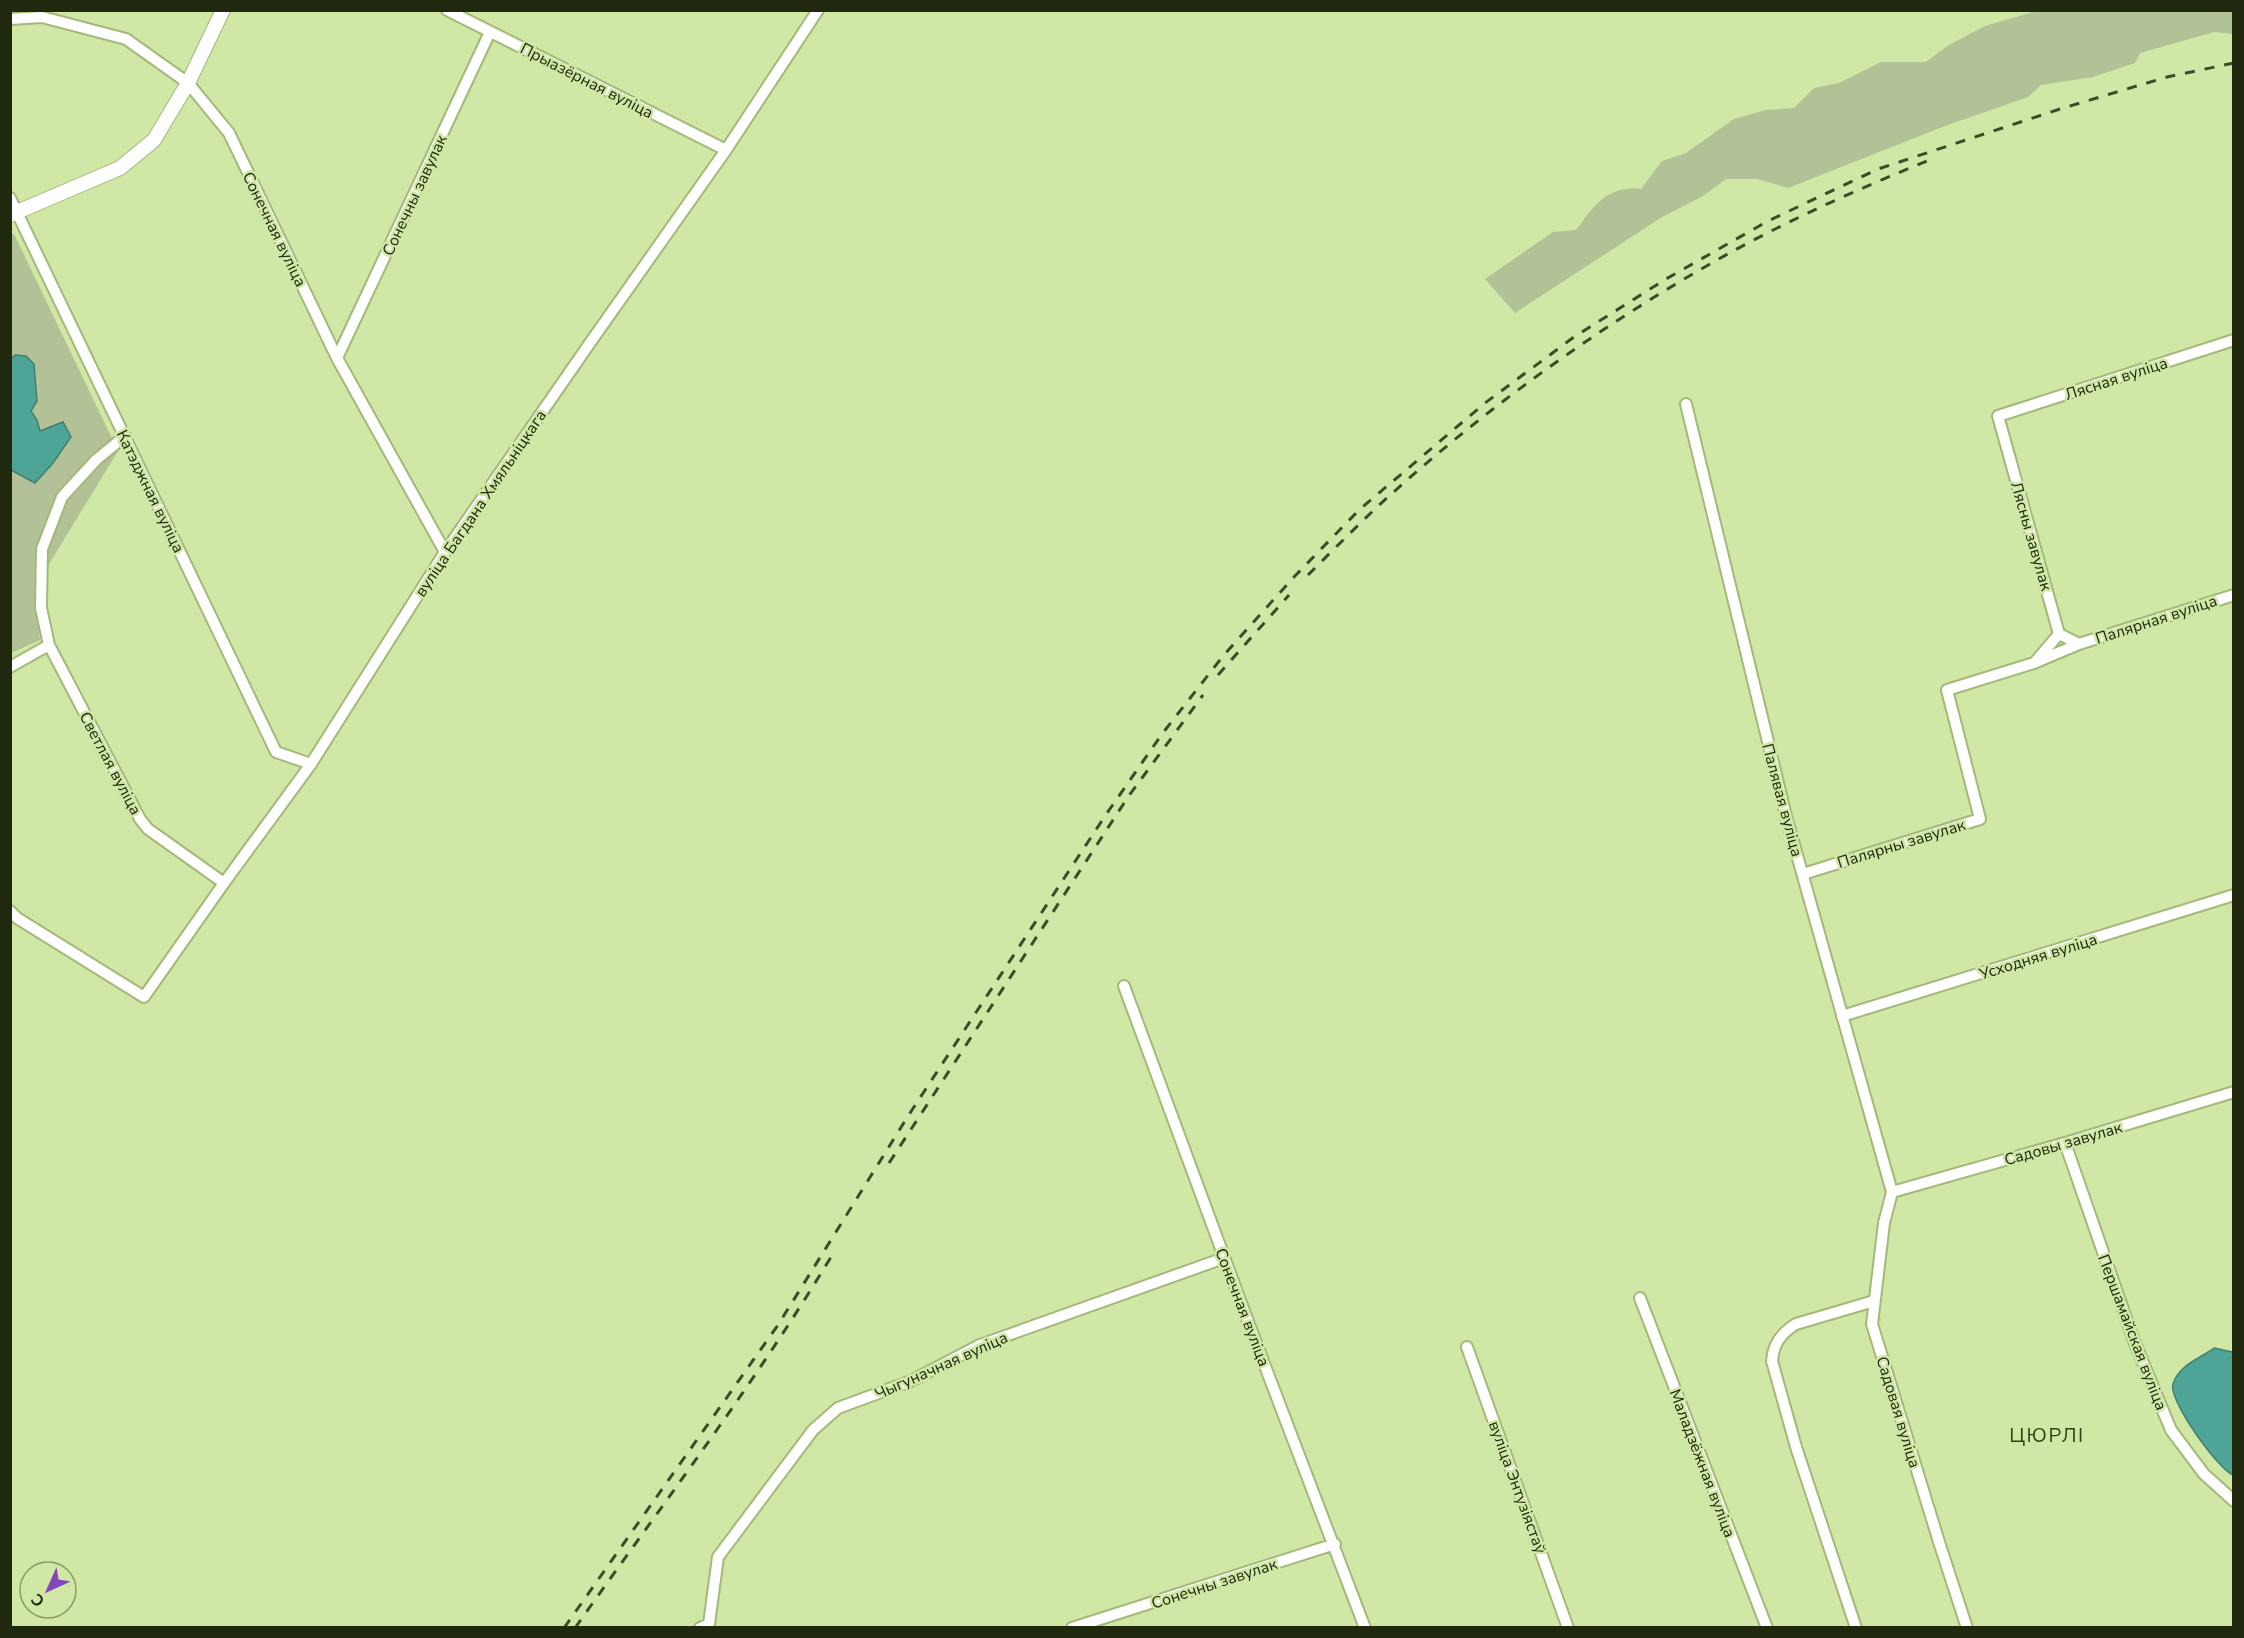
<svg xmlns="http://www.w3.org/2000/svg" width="2244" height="1638" font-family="'Nunito Sans',sans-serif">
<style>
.green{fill:#b2c196}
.water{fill:#4fa498;stroke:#417f6f;stroke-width:1.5}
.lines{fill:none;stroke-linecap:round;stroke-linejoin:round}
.minor-casing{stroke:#a3b979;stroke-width:14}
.tertiary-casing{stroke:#a3b979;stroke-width:16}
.minor{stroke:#fff;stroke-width:10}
.tertiary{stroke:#fff;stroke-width:14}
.rail{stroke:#3f4a29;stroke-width:3;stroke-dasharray:10 10;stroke-linecap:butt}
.labels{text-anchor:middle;stroke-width:5;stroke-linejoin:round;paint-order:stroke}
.street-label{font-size:16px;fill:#20280e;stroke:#d0e7a5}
.quarter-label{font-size:20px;letter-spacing:1.5px;fill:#334111;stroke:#d0e7a5}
</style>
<rect width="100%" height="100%" fill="#d0e7a5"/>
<path class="green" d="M2040 10 2233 11V34L2214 32 2140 53 2135 63 2093 77 2041 85 2028 97 1945 126 1788 188 1758 179H1726L1703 196 1662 217 1515 313 1485 279 1553 232 1576 230C1594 206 1607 185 1641 189L1662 161 1686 153 1734 119 1766 110 1794 108 1814 88 1839 83 1881 62H1926L1949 45 1985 26Z
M14 234 118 451 49 564 36 608 40 640 11 653 10 235Z"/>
<path class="water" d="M15 355 26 356 34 364 37 401 31 411 37 420 40 431 63 422 71 437 53 463 35 483 11 470 10 360Z
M2214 1348 2233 1352V1475C2218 1469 2168 1400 2173 1384 2179 1365 2199 1359 2214 1348Z"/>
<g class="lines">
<defs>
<path id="minor" d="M447 10 726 150
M10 19 42 17 126 39 188 83 229 133 337 358 445 552
M10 198 276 752 311 764
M337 358 490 32
M1686 404 1786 816 1892 1192 1884 1223 1872 1324 1939 1542 1967 1628
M125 436 96 460 62 497 42 549 41 608 49 645 140 819 148 829 224 883
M2079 644 2059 634 1998 416 2234 340
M2036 661 2059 634
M10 667 49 645
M1803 874 1980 819 1947 690 2034 663 2079 644 2234 595
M10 911 17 918 144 997 224 883 311 764 445 552 592 340 726 150 818 10
M1124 986 1244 1311 1365 1628
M1842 1016 2234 895
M2065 1143 2134 1341 2171 1430 2204 1474 2234 1501
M1892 1192 2065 1143 2234 1092
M1640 1298 1767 1628
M1467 1347 1568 1628
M700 1628 709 1624 718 1557 813 1430 838 1408 911 1381 980 1345 1224 1258
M1072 1628 1335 1544
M1856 1628 1796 1447 1772 1361C1773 1344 1781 1333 1796 1324L1874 1301"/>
<path id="tertiary" d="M10 215 120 168 154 140 188 83 223 10"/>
</defs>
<use href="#minor" class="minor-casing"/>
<use href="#tertiary" class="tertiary-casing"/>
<use href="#minor" class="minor"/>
<use href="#tertiary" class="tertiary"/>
<path class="rail" d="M1308 575C1330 553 1353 530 1376 508 1479 413 1595 329 1717 260 1784 222 1856 190 1927 161
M1218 675 1289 595
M889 1163 1128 797 1203 695
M564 1628 778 1325 910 1113 1105 816 1162 734 1223 656 1293 578 1359 510 1485 403 1574 337 1666 279 1768 221 1878 169 2060 109 2167 77 2234 63
M575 1628C662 1505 753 1386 831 1257"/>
</g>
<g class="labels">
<g class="street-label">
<text transform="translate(587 80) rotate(27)" y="6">Прыазёрная вуліца</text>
<text transform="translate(414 195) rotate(-65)" y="6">Сонечны завулак</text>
<text transform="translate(275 229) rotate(64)" y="6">Сонечная вуліца</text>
<text transform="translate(2116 378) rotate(-18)" y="6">Лясная вуліца</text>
<text transform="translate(151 491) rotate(64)" y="6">Катэджная вуліца</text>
<text transform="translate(480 503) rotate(-56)" y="6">вуліца Багдана Хмяльніцкага</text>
<text transform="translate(2032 536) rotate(74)" y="6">Лясны завулак</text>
<text transform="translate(2156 619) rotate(-18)" y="6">Палярная вуліца</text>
<text transform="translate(111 763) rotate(62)" y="6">Светлая вуліца</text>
<text transform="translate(1783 800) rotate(75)" y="6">Палявая вуліца</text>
<text transform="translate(1901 843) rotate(-17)" y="6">Палярны завулак</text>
<text transform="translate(2038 956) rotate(-17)" y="6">Усходняя вуліца</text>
<text transform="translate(2063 1143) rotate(-16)" y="6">Садовы завулак</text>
<text transform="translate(1243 1307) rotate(69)" y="6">Сонечная вуліца</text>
<text transform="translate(2133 1332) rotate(69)" y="6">Першамайская вуліца</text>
<text transform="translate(941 1365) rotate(-24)" y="6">Чыгуначная вуліца</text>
<text transform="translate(1899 1412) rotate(73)" y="6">Садовая вуліца</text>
<text transform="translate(1703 1463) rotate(69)" y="6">Маладзёжная вуліца</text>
<text transform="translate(1518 1487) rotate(70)" y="6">вуліца Энтузіястаў</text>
<text transform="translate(1214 1583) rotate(-18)" y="6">Сонечны завулак</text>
</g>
<g class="quarter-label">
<text x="2047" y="1442">ЦЮРЛІ</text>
</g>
</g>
<rect width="2244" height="1638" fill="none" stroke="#20280e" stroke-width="24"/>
<g transform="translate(48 1590) rotate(225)"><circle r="28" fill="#d0e7a5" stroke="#8a9b69" stroke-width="1.5"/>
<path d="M0-4.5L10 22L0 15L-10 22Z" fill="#8146bc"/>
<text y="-9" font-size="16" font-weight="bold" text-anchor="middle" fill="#20280e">С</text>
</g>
</svg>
